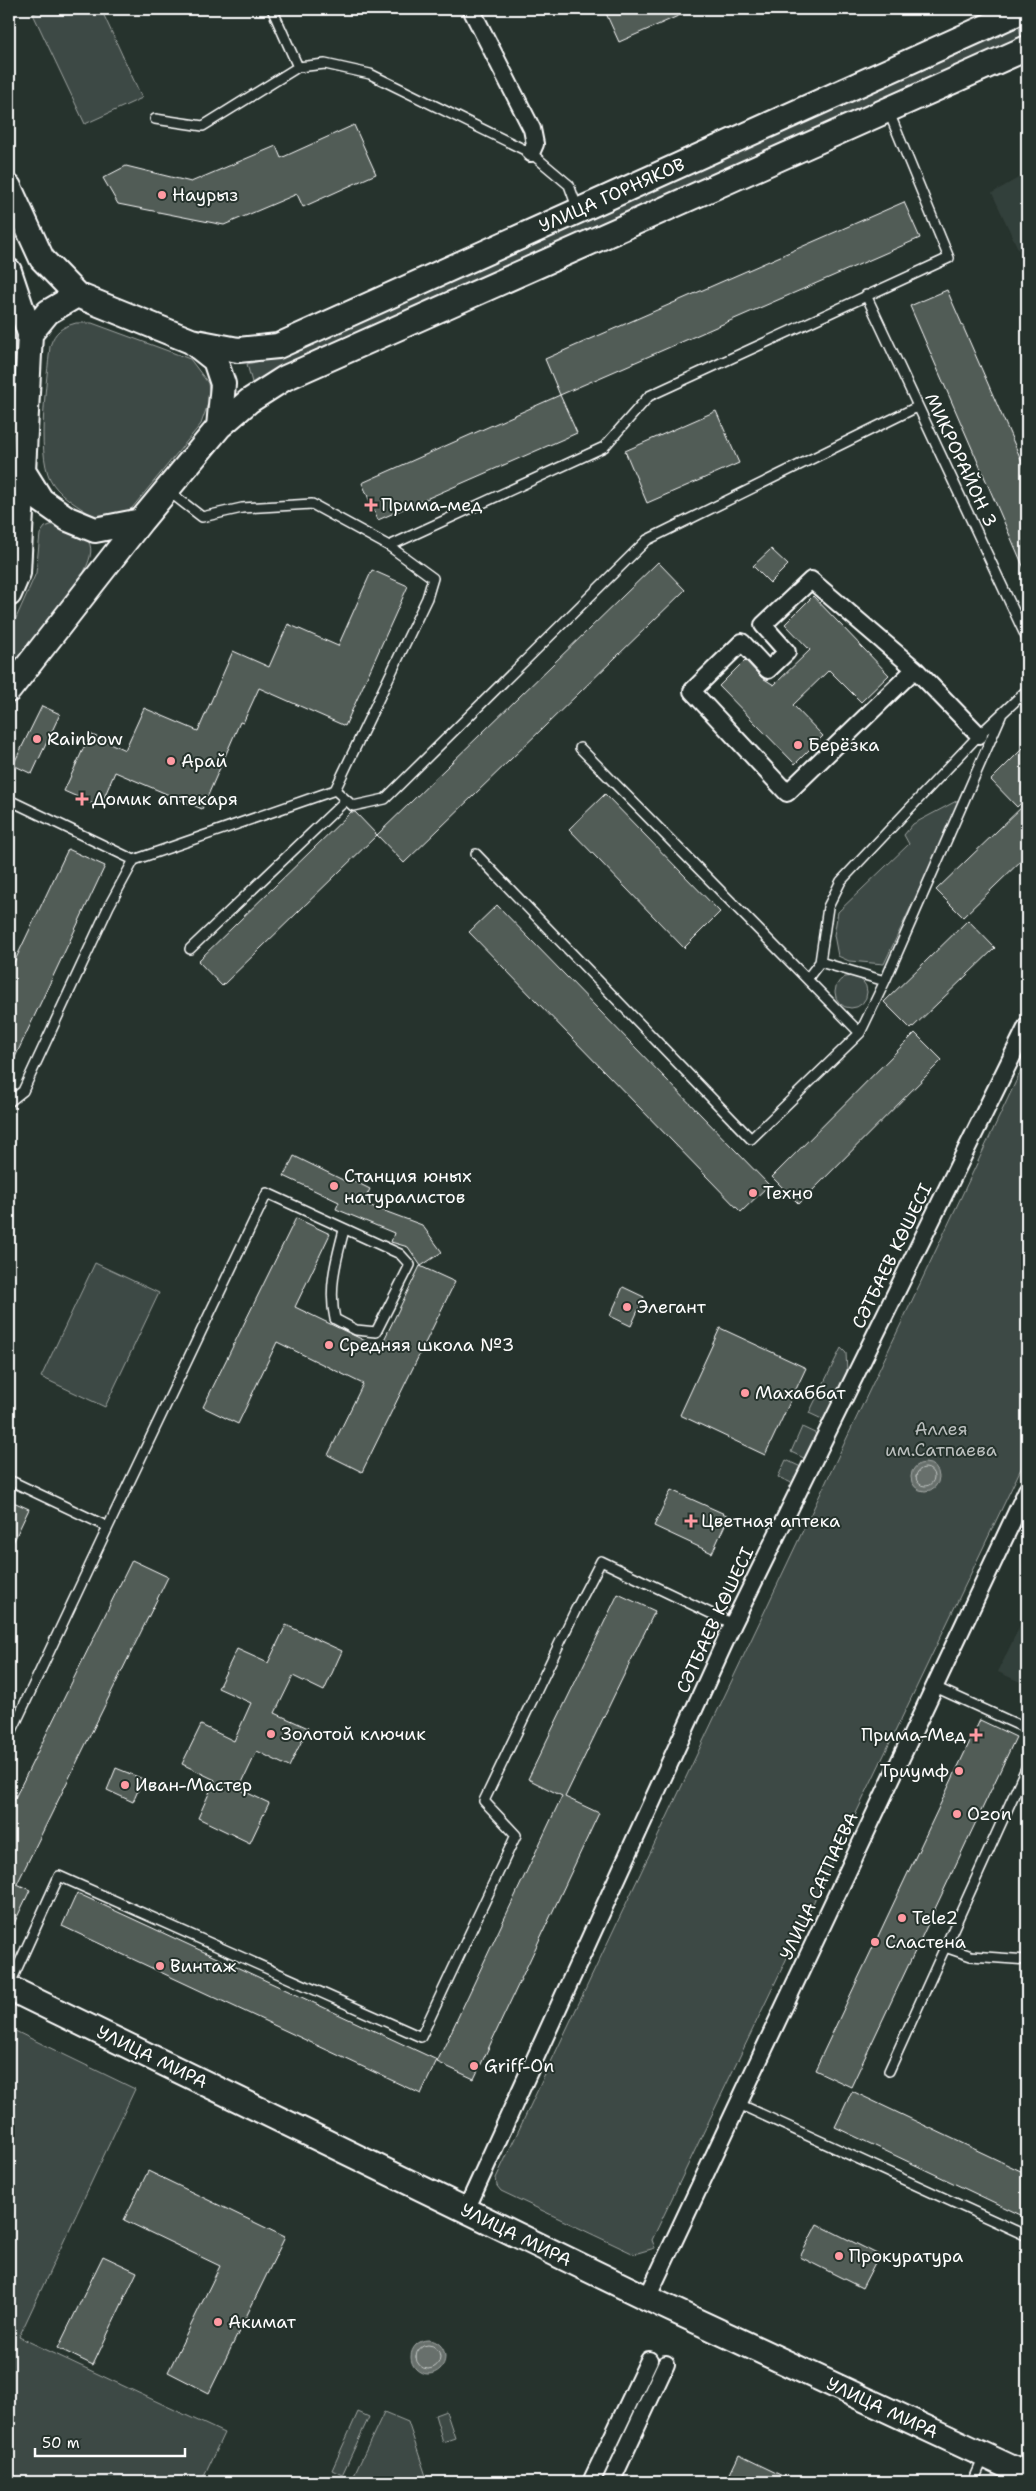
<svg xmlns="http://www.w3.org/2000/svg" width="1036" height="2491" font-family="'Shantell Sans',sans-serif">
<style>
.built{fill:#333f3a}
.green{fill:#3e4944;stroke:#9ea4a2}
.water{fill:#67706c;stroke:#a4a9a7}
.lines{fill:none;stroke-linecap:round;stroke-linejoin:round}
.shore{stroke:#c2c6c4;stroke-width:1}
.building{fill:#515c57;stroke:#fff}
.lane-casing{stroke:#fff;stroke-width:12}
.street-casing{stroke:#fff;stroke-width:20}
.secondary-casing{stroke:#fff;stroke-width:28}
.lane{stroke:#26332d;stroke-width:9}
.street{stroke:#26332d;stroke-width:16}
.secondary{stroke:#26332d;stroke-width:24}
.poi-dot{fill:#ff9aa2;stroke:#26332d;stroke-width:2}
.labels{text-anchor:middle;stroke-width:4;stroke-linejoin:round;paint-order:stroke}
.poi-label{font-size:18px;fill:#fff;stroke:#26332d;text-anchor:start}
.street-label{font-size:18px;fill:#fff;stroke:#26332d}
.park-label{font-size:18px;fill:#bbbfbe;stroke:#26332d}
</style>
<rect width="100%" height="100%" fill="#26332d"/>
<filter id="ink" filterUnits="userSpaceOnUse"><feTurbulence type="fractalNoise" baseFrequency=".02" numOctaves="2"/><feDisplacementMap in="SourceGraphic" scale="10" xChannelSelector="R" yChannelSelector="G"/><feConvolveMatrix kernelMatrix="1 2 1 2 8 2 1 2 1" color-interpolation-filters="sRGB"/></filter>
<g filter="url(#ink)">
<path class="built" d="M1027 173V268L992 193Z
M1027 1610V1685L998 1672Z"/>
<path class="green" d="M44 9H101L142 98 85 124 33 14Z
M1016 25 1019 26 1021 37 279 371 254 390 247 364 283 356Z
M76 323H92L190 359 208 383 210 398 201 424 132 508C117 519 104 522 87 512 74 504 57 493 50 479 36 450 47 380 50 346 55 331 62 327 76 323Z
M56 523C84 534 101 539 84 572L9 670V634L36 573 40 534 45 527Z
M962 798 884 964 849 961 838 956 834 935 838 912 909 844 904 835 913 824Z
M835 992a16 16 0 1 1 32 0a16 16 0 1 1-32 0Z
M1027 1058V1456L652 2240 655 2248 634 2254 501 2191 497 2186 496 2178Z
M95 1263 159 1293 105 1407 41 1377Z
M841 1348 846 1353 847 1372 824 1420 809 1413Z
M802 1427 817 1434 806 1459 791 1452Z
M786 1460 801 1467 794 1484 778 1477Z
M9 2028 135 2089 19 2337 224 2433 201 2482H9Z
M446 2411 455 2438 443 2442 435 2415Z
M358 2412 369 2417 342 2475 332 2470Z
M384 2412 408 2422 428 2482H351Z"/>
<path class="water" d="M911 1477a14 14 0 1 1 28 0a14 14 0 1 1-28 0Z
M411 2357a17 17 0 1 1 34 0a17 17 0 1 1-34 0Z"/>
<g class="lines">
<path class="shore" d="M916 1477a9 9 0 1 1 18 0a9 9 0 1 1-18 0Z
M416 2357a12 12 0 1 1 24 0a12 12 0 1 1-24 0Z"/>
</g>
<path class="building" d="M604 9H694L619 42Z
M354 125 376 174 303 207 297 194 224 225 118 204 103 178 126 166 191 182 276 146 281 158Z
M904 202 920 238 560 395 545 359Z
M947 290 1027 473V575L910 306Z
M560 395 577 433 378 520 362 483Z
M716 411 739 463 647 503 625 451Z
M771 549 788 565 770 583 753 566Z
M658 562 685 590 404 863 377 835Z
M372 570 408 586 345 726 259 688 243 723 240 722 202 809 115 772 100 807 64 791 90 734 125 750 144 708 198 731 233 651 269 667 288 624 338 646Z
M813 596 889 675 861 702 829 670 793 705 823 736 795 764 719 686 745 660 761 677 774 685 810 650 785 624Z
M42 706 60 714 32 774 13 765Z
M1027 744V797L1017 807 991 780Z
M605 794 720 912 684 948 569 829Z
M1027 802V855L963 917 936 890Z
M351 812H355L377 835 222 986 198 961Z
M68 849 105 866 9 1070V973Z
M497 905 769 1185 741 1212 469 932Z
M968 920 995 948 911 1029 884 1002Z
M915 1033 942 1060 799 1204 772 1177Z
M294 1156 349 1183 350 1179 370 1189 363 1203 422 1225 442 1252 421 1266 408 1247 391 1242 394 1233 336 1209 339 1202 284 1176Z
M296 1218 330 1234 295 1307 380 1348 420 1266 455 1282 362 1472 328 1455 363 1384 277 1342 238 1424 203 1407Z
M623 1287 644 1297 631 1326 610 1316Z
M720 1328 806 1368 765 1455 680 1415Z
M671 1490 729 1516 712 1553 654 1526Z
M9 1500 29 1509 9 1551Z
M132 1560 168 1577 17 1884 30 1890 9 1934V1810Z
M618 1594 655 1611 565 1797 599 1813 474 2079 437 2062 562 1796 528 1779Z
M286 1625 342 1651 324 1691 293 1676 275 1713 308 1728 289 1767 257 1751 239 1789 269 1803 250 1843 198 1818 215 1780 182 1764 201 1725 234 1741 251 1703 218 1688 237 1649 268 1663Z
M980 1720 1016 1737 851 2087 815 2070Z
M116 1768 143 1779 133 1802 107 1790Z
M77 1893 437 2060 421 2094 62 1926Z
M852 2091 1027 2174V2218L835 2127Z
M148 2171 285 2237 209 2393 168 2372 220 2266 124 2220Z
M817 2224 879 2255 862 2288 800 2257Z
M103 2256 137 2272 93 2365 58 2348Z
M739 2455 795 2482H726Z"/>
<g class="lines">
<defs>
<path id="lane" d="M272 9 298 67
M155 119 203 126 298 67 325 64 370 74 531 153 569 185 578 210
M866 295 1027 639
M389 546 604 447 649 396 949 258 888 110
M335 790 353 806 385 799 647 540 917 407
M9 800 134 860
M476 854 751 1139 860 1033 580 748
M190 949 346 800
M820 962 885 981
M807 979 820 962 828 907 841 881 979 735 1027 690
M860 1033 885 981 1001 716
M9 1102 23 1091 109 906 134 860 335 790 427 598 433 578 389 546 312 504 242 508 202 517 167 490
M9 1480 108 1527 9 1737
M108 1527 267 1193 400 1254 410 1265 376 1332 356 1330 335 1319C328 1289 336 1260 344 1230
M935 1687 1027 1729
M945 1947 971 1956 1027 1960
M9 1986 59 1876 421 2037 516 1835 484 1801 576 1609 601 1561 733 1624
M889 2071 1027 1766
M739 2104 1027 2236
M973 2482 984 2457"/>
<path id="street" d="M471 9 532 129 535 144 531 153
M915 669 811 580 763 625 787 652 768 670 742 642 692 691 787 793 915 669 979 735
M466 2210 733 1624 1027 1026
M647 2298 1027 1490
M591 2482 649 2360
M611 2482 666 2364"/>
<path id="secondary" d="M9 187 42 259 77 295
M9 271 30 334 23 471 41 500 68 519 95 530 141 521 219 427 223 384 215 360 191 341 77 295 48 312 30 334
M191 341 238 350 278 346 1026 9
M219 427 249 401 285 378 1027 48
M9 594 18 573 23 471
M9 690 141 521
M9 1988 647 2298 1027 2475"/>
</defs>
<use href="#lane" class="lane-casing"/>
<use href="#street" class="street-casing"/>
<use href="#secondary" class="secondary-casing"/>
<use href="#lane" class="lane"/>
<use href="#street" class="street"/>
<use href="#secondary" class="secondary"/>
</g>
</g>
<g class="poi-dot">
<circle cx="162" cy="195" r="5"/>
<path d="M368.5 497.5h5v5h5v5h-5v5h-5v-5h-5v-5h5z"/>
<circle cx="37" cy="739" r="5"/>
<circle cx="798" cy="745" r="5"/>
<circle cx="171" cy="761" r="5"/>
<path d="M79.5 791.5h5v5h5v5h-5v5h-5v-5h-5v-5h5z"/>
<circle cx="334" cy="1186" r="5"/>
<circle cx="753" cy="1193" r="5"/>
<circle cx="627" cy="1307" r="5"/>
<circle cx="329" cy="1345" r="5"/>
<circle cx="745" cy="1393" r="5"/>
<path d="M688.5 1513.5h5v5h5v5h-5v5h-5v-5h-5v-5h5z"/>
<circle cx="271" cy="1734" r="5"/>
<path d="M973.5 1727.5h5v5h5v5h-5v5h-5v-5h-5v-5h5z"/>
<circle cx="959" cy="1771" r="5"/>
<circle cx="125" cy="1785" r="5"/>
<circle cx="957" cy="1814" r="5"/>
<circle cx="902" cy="1918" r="5"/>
<circle cx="875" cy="1942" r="5"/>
<circle cx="160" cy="1966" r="5"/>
<circle cx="474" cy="2066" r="5"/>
<circle cx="839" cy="2256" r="5"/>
<circle cx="218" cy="2322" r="5"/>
</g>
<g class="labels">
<g class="poi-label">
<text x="172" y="201">Наурыз</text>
<text x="381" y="511">Прима-мед</text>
<text x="47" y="745">Rainbow</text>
<text x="808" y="751">Берёзка</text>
<text x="181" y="767">Арай</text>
<text x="92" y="805">Домик аптекаря</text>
<text x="344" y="1182">Станция юных<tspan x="344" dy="21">натуралистов</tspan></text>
<text x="763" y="1199">Техно</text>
<text x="637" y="1313">Элегант</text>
<text x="339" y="1351">Средняя школа №3</text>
<text x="755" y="1399">Махаббат</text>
<text x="701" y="1527">Цветная аптека</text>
<text x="281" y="1740">Золотой ключик</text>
<text x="966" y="1741" text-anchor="end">Прима-Мед</text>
<text x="949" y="1777" text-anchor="end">Триумф</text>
<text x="135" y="1791">Иван-Мастер</text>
<text x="967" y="1820">Ozon</text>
<text x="912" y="1924">Tele2</text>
<text x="885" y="1948">Сластена</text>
<text x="170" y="1972">Винтаж</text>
<text x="484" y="2072">Griff-On</text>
<text x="849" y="2262">Прокуратура</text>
<text x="228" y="2328">Акимат</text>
</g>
<g class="street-label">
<text transform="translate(612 195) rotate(-24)" y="6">УЛИЦА ГОРНЯКОВ</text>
<text transform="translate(961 460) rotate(65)" y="6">МИКРОРАЙОН 3</text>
<text transform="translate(892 1256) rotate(-64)" y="6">СӘТБАЕВ КӨШЕСІ</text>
<text transform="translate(715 1620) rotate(-65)" y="6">СӘТБАЕВ КӨШЕСІ</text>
<text transform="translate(819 1886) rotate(-65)" y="6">УЛИЦА САТПАЕВА</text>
<text transform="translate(152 2057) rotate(26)" y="6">УЛИЦА МИРА</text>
<text transform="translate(516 2235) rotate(26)" y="6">УЛИЦА МИРА</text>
<text transform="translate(882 2408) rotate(25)" y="6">УЛИЦА МИРА</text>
</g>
<g class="park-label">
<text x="941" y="1435">Аллея<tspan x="941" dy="21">им.Сатпаева</tspan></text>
</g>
</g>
<rect width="1036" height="2491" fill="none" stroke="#26332d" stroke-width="30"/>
<rect x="15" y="15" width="1006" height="2461" fill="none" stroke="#fff" stroke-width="2" filter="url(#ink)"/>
<path d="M35 2448v8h150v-8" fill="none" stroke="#ffffff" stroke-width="2.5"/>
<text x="42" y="2448" font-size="15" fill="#ffffff" stroke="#26332d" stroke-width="4" paint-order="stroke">50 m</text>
</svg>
